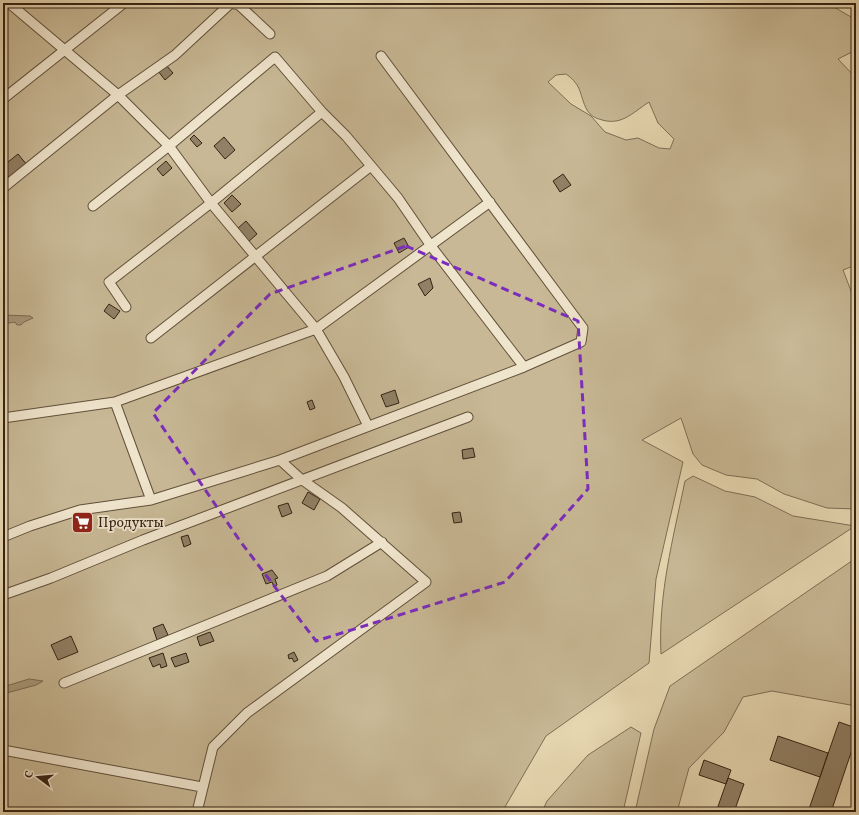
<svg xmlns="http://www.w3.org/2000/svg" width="859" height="815" font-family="Vollkorn,serif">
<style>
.green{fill:#c8b895;stroke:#7e6e54;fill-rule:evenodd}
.water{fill:#a9997b;stroke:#7a6a51}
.building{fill:#918065;stroke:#342313}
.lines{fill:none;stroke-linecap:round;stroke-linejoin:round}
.minor-casing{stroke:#60503a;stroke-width:11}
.minor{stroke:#efe4cc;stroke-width:9}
.marked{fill:none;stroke:#7b2cbf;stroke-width:3;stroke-dasharray:8 5;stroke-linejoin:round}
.labels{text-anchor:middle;stroke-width:3.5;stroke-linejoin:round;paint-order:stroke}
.poi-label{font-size:14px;fill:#342313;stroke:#efe4cc;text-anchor:start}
</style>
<rect width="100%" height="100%" fill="#e6d6b0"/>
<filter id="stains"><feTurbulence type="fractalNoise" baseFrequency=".005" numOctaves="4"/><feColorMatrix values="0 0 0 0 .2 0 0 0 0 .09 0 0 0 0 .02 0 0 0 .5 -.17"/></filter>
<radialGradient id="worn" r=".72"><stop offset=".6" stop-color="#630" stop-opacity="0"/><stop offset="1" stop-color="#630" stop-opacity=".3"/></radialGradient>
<path class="green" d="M3 3H835L834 7 856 20V50L838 59 856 78V265L843 270 856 304V509L827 508 784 494 757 479 726 475 702 465 693 454 681 418 642 440 683 462 656 579 649 663 546 736 502 812H3ZM566 74C583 86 579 95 587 110 590 115 595 118 599 119 621 127 632 113 649 102L658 123 674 139 670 149 659 148 638 138 626 140 605 132 591 116 571 104 548 82 556 75Z
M693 476 725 491 755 497 793 516 855 526 661 654C658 595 673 539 685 481Z
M856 558V706L772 691 743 697 724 732 689 768 677 812H635L654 729 670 686Z
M631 727 641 733 623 812H542L547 801 588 755Z"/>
<path class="water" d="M3 315 30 316 33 318 24 322 21 325H17L15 322 3 324Z
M29 679 43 681 36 685 3 694V687Z"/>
<path class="building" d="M166 65 173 73 165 80 158 71Z
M194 135 202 143 197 147 190 139Z
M224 137 235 150 225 159 214 146Z
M18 154 27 165 10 178 3 170V166Z
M166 161 172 168 163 176 157 169Z
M563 174 571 185 560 192 553 181Z
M232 195 241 204 232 212 224 203Z
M246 221 257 234 248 242 237 229Z
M404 238 409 247 399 253 394 243Z
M430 278 433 288 425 296 418 284Z
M109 304 120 311 114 319 104 311Z
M395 390 399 403 386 407 381 395Z
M312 400 315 408 310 410 307 402Z
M473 448 475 457 463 459 462 450Z
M308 492 320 499 314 510 302 503Z
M288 503 292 513 282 517 278 506Z
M460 512 462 522 454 523 452 513Z
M188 535 191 544 184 547 181 537Z
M272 570 278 578 275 579 277 585 274 587 272 582 266 584 262 574Z
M163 624 168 635 157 640 153 628Z
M210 632 214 641 200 646 197 637Z
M71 636 78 652 58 660 51 645Z
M294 652 298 660 294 662 292 658 289 659 288 655Z
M163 653 167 666 161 668 160 664 153 667 149 658Z
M186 653 189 662 175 667 171 658Z
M839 722 856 728V738L831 812H808Z
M778 736 828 753 820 777 770 760Z
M704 760 731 770 726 784 699 775Z
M728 778 744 784 734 812H716Z"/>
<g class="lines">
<defs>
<path id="minor" d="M9 3 118 95 169 146 211 203 316 329 344 377 368 426
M230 3 239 5 270 34
M3 99 124 3
M3 188 118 95 175 55 230 4
M93 206 169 146 275 57 322 112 346 136 398 198 431 246 524 367
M126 307 109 282 211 203 322 112
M151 338 371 166
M115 402 151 500
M3 418 115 402 316 329 490 202
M3 537 30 526 80 510 151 500 280 460 524 367 581 342 583 328 381 56
M3 595 51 578 143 540 468 417
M64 683 327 576 382 542
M3 750 202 787
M197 812 213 747 247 713 426 582 342 508 301 479 280 460"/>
</defs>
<use href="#minor" class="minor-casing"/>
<use href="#minor" class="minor"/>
</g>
<path class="marked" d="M406 246 578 321 588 489 505 582 316 641 240 541 153 413 270 294Z"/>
<defs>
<symbol id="supermarket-square" viewBox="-11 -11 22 22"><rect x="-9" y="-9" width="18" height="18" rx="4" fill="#8f2418" stroke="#efe4cc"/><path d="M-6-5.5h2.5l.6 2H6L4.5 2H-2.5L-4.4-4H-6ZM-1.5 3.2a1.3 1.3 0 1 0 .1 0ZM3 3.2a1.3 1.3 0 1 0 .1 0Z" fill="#fff"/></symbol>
</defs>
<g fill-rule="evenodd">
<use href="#supermarket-square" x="70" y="510" width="25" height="25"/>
</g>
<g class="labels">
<g class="poi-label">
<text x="98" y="527">Продукты</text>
</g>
</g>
<rect width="859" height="815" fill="none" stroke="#e6d6b0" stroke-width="16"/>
<rect x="4" y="4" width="851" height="807" fill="none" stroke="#342313" stroke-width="2"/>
<rect x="8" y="8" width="843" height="799" fill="none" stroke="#342313"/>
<g transform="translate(38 777) rotate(286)" stroke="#efe4cc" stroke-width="3" paint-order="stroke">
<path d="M0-3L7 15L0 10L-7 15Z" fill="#342313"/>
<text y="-6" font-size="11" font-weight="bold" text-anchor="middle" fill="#342313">С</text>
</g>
<rect width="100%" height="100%" filter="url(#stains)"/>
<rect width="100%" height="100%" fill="url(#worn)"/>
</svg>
